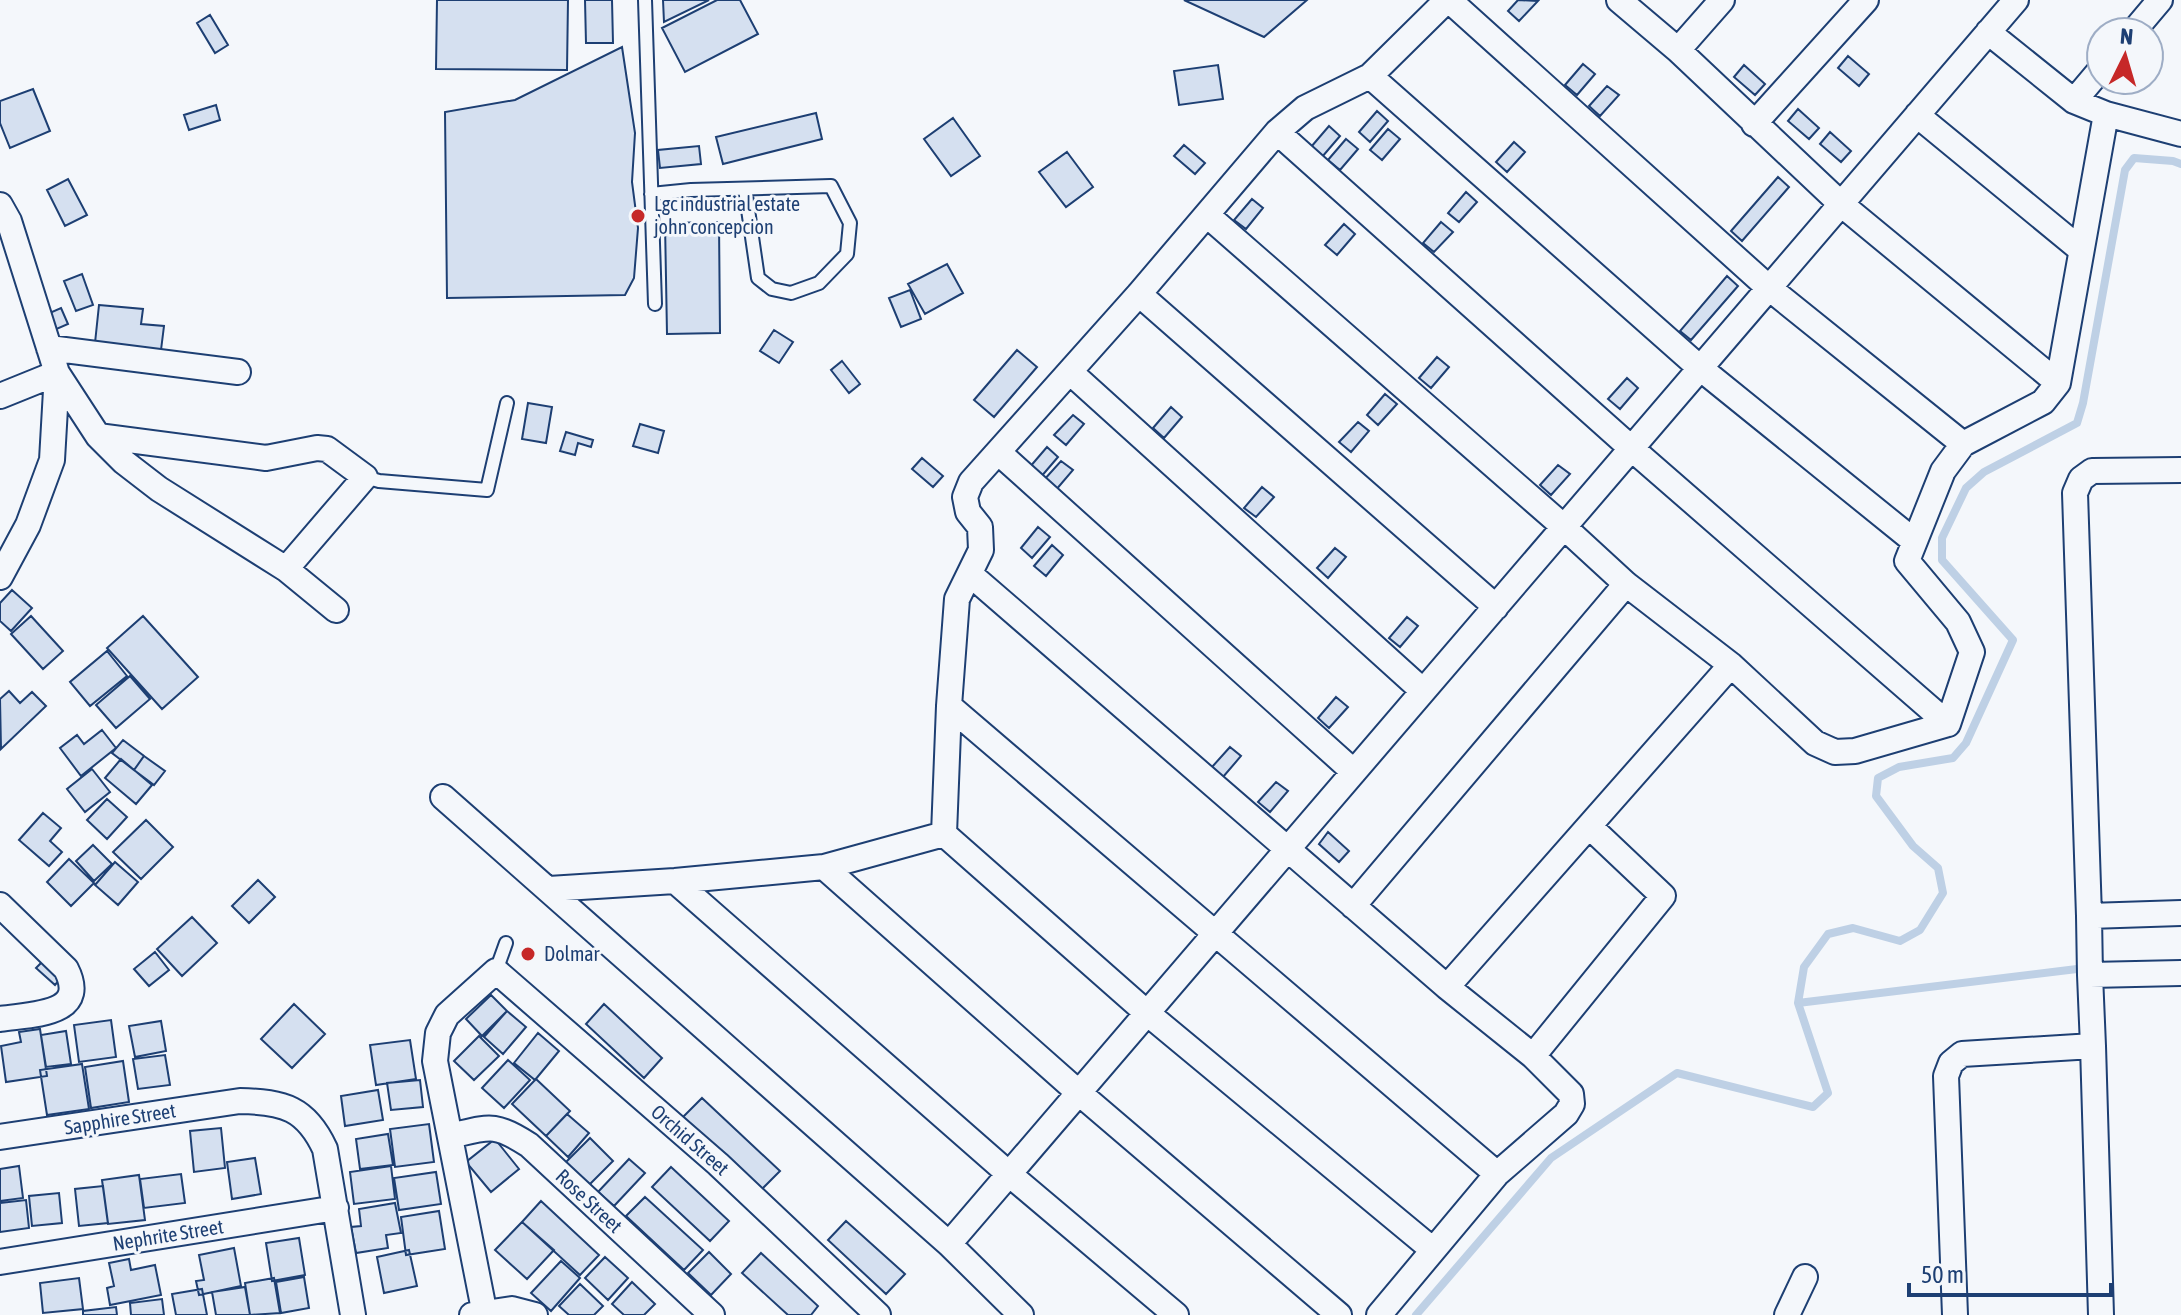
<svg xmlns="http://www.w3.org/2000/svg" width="2181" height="1315" font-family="'Asap Condensed',sans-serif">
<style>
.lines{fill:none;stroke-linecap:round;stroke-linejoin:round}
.stream{stroke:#bed0e5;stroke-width:8}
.building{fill:#d5e0f0;stroke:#1d3f73;stroke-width:2}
.lane-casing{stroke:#1d3f73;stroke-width:16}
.street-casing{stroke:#1d3f73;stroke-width:28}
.lane{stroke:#f4f7fb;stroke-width:12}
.street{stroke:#f4f7fb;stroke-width:24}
.poi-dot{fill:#c62828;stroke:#f4f7fb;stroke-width:3}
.labels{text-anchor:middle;stroke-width:6;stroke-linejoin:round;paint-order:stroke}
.poi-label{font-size:20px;fill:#1d3f73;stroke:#f4f7fb;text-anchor:start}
.street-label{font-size:20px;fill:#1d3f73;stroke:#f4f7fb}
</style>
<rect width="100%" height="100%" fill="#f4f7fb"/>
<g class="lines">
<path class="stream" d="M1798 1003 2077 969
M1416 1315 1551 1158 1677 1073 1813 1107 1828 1093 1798 1003 1804 967 1828 934 1853 928 1900 941 1920 930 1943 893 1938 868 1913 846 1876 796 1878 778 1899 767 1953 758 1966 743 2013 640 1942 560V538L1966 488 1984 472 2077 423 2083 403 2125 170 2134 158 2173 161 2181 164"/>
</g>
<path class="building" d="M437 0H568L567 70 436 69Z
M585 0H612L613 43H586Z
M663 0H709L664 22Z
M717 0H740L758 34 685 72 662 28Z
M1184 0H1307L1264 37Z
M1518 0 1538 1 1519 21 1508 11Z
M210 15 228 45 215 53 197 23Z
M622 47 635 133 632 182 638 228 634 278 625 295 447 298 445 112 515 100Z
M1848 56 1869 74 1859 86 1838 68Z
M1583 64 1595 74 1577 95 1565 85Z
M1218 65 1223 99 1179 105 1174 71Z
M1744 65 1765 84 1755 95 1734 77Z
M1607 86 1619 95 1600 116 1589 106Z
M33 89 50 131 10 148 0 123V101Z
M216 105 220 120 189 130 184 115Z
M1798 109 1819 128 1809 139 1788 121Z
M1377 111 1388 121 1370 142 1359 132Z
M816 113 822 139 723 164 716 137Z
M953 118 980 156 951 176 924 139Z
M1329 126 1340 136 1322 157 1311 147Z
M1388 129 1400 139 1382 160 1370 150Z
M1830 132 1851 151 1841 162 1820 144Z
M1346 139 1358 149 1340 170 1328 160Z
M1514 142 1525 152 1507 172 1496 162Z
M1184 145 1205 163 1195 174 1174 156Z
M699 146 701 164 660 168 658 150Z
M1067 152 1093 187 1066 207 1039 172Z
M1778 177 1789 187 1742 241 1731 231Z
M68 179 87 215 65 226 47 190Z
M1466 192 1477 202 1459 222 1448 213Z
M1252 199 1263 208 1246 229 1234 220Z
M719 222 720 333 667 334 665 223Z
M1441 222 1453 232 1434 252 1423 243Z
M1344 224 1355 234 1337 255 1325 245Z
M947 264 963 293 925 314 908 284Z
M82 274 93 305 76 311 64 281Z
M1727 276 1738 286 1691 340 1680 331Z
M910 290 921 319 901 327 889 298Z
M99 305 143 309 141 324 164 326 161 350 95 343Z
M61 308 68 324 52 331 45 315Z
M774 330 793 342 779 363 760 351Z
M1017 350 1037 367 994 417 974 400Z
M1437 357 1449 367 1431 388 1419 378Z
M842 361 860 384 849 393 831 370Z
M1627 378 1638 388 1620 409 1608 399Z
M1385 394 1397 404 1378 425 1367 415Z
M528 403 552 407 546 443 522 439Z
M1171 407 1182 417 1164 438 1153 428Z
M1073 415 1084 424 1066 445 1054 435Z
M1358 422 1369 431 1351 452 1339 442Z
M640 424 664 431 658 453 633 446Z
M566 432 593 440 591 447 578 443 575 455 560 451Z
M1047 447 1058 457 1040 478 1029 468Z
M922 458 943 476 933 487 912 469Z
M1061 461 1073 470 1055 491 1043 481Z
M1558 465 1570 474 1551 495 1540 485Z
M1262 487 1274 497 1256 517 1244 508Z
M1038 527 1050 537 1032 558 1021 548Z
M1052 545 1063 555 1046 576 1034 566Z
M1335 548 1346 557 1328 578 1317 568Z
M12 590 32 608 11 631 0 621V603Z
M31 616 63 651 43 669 11 634Z
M143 616 198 677 162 709 107 648Z
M1407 617 1418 626 1400 647 1389 638Z
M107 651 127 676 90 706 70 682Z
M130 676 150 699 116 728 96 705Z
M9 691 20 703 32 692 46 706 1 749 0 699Z
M1336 697 1348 707 1329 728 1318 718Z
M102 730 116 748 81 776 60 748 77 735 84 744Z
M123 740 144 756 134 770 112 753Z
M1230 747 1241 756 1223 777 1212 767Z
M144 756 165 771 154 785 134 770Z
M121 759 152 785 136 804 105 778Z
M92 769 110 792 85 812 67 789Z
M1276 782 1288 791 1270 812 1258 802Z
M107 799 127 817 107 839 87 820Z
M43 813 61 828 50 841 62 852 49 866 19 840Z
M146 820 173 847 141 879 113 852Z
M1328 832 1349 851 1339 862 1319 844Z
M93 845 112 864 94 881 76 861Z
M69 859 94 883 71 906 47 882Z
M115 862 138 882 118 905 95 885Z
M258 880 275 897 249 923 232 906Z
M192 917 217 943 182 976 157 949Z
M155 952 169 970 149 986 134 969Z
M43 961 61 978 55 985 36 968Z
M491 995 507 1011 482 1036 466 1019Z
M294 1004 325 1034 292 1068 261 1039Z
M604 1004 662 1058 644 1078 586 1024Z
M507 1011 526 1027 503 1054 484 1037Z
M111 1020 116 1057 79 1062 74 1025Z
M161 1021 166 1051 135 1057 129 1026Z
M40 1029 47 1076 6 1082 1 1046 21 1042 19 1032Z
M66 1031 71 1064 46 1067 41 1035Z
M538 1033 559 1051 535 1080 514 1063Z
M479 1036 499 1056 474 1080 454 1061Z
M410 1040 416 1079 376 1085 370 1045Z
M165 1055 170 1085 138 1089 133 1059Z
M508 1060 530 1080 504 1108 482 1088Z
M123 1061 129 1102 91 1108 85 1067Z
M82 1064 89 1109 47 1115 40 1070Z
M536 1079 570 1111 546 1136 512 1104Z
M420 1080 423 1107 391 1110 387 1083Z
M378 1090 383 1120 345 1126 341 1096Z
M702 1098 780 1171 761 1190 683 1117Z
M567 1114 589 1133 568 1157 546 1136Z
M429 1124 434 1162 395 1167 390 1129Z
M221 1128 225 1168 194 1172 190 1131Z
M388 1134 393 1165 360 1169 356 1139Z
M590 1138 613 1161 587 1187 564 1164Z
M495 1139 519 1169 491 1192 466 1162Z
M255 1158 261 1194 232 1199 227 1162Z
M629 1159 645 1173 614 1206 598 1192Z
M19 1166 23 1198 0 1201V1169Z
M391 1166 395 1199 354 1204 350 1172Z
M671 1167 729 1221 710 1241 652 1187Z
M436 1172 441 1204 399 1210 394 1178Z
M181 1174 185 1203 144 1208 140 1179Z
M139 1175 145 1220 108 1224 102 1180Z
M103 1186 108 1223 79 1226 75 1189Z
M59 1193 62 1223 32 1226 29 1196Z
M645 1197 703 1250 684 1270 626 1216Z
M26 1200 29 1228 0 1232V1203Z
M541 1201 599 1255 580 1275 522 1222Z
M395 1203 401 1233 386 1235 388 1248 356 1253 351 1227 361 1226 359 1209Z
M439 1211 445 1249 406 1255 401 1217Z
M846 1221 905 1274 886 1294 828 1240Z
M522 1222 554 1250 527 1279 495 1250Z
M299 1238 305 1275 272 1281 266 1243Z
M234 1248 241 1286 199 1295 196 1281 204 1280 199 1255Z
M409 1250 417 1286 384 1293 377 1257Z
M709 1252 731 1274 711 1295 688 1273Z
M761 1253 818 1306 811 1315H788L742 1273Z
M605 1257 628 1278 608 1300 585 1278Z
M129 1259 131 1270 155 1265 161 1295 110 1305 107 1288 114 1286 109 1263Z
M561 1261 580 1278 551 1311 531 1293Z
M304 1277 309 1308 281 1313 276 1282Z
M79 1278 83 1309 43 1313 40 1283Z
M274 1278 280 1313 250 1315 245 1283Z
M632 1282 655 1304 644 1315H624L612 1304Z
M580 1284 603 1306 594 1315H569L559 1306Z
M245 1287 250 1315H216L212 1292Z
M202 1289 207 1315H176L172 1294Z
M162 1299 164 1315H131L130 1303Z
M116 1307 117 1315H83V1311Z"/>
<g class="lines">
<defs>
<path id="lane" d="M645 0 655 304
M651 194 691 190 831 186 850 223 847 254 819 283 791 293 772 289 758 278 745 189
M365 477 379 481 487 490 507 403
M496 971 506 943"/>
<path id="street" d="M1449 0 1769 288 1963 444
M1619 0 1678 50 1841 204 2058 383
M1988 32 2074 101 2106 114
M2133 32 2160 0
M1678 50 1722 0
M1370 76 1700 368 1914 541
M2074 101 2101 69
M1917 115 2080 249
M1754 124 1866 0
M1277 132 1631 448 1948 724
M0 205 9 221 57 373 52 460 28 525 0 577
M1207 215 1564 527 1626 584 1731 665 1815 743 1835 752 1855 751 1948 724 1972 652 1958 622 1907 561 1943 471 1963 444 2043 402 2058 383 2106 114 2181 134
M1139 294 1496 607
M49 348 238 372
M1070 372 1423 691
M0 396 57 373 98 436 124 462 159 489 286 569 336 610
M98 436 266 458 317 448 327 449 365 477 286 569
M998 452 1354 772
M2181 470 2092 471 2081 479 2075 493 2089 916 2181 913
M971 575 1447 987 1533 1056 1571 1094 1572 1104 1566 1114 1497 1174 1379 1315
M949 706 1497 1174
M443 797 949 1244 1021 1315
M944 834 1147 1013 1433 1250
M824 867 1078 1092 1339 1315
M675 881 1009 1174 1176 1315
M549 889 675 881 824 867 944 834 949 706 957 599 981 550 980 527 968 512 965 497 971 482 1139 294 1277 132 1305 108 1370 76 1447 0
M0 905 66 969C90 1016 31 1014 0 1019
M1353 906 1626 584
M2089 916 2090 975 2181 973
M1447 987 1731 665
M2093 1046 2101 1315
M1533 1056 1663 896 1589 826
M450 1136C489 1127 494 1122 529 1145L712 1315
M0 1137 240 1101C284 1102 306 1108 325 1149L353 1315
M949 1244 2016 0
M0 1262 336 1208
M472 1315 512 1309 535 1315
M485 1315 435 1061 438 1033 447 1015 496 971 718 1164 878 1315
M1787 1315 1805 1277
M1955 1315 1946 1076 1951 1063 1962 1054 2093 1046 2090 975"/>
</defs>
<use href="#lane" class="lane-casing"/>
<use href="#street" class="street-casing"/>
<use href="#lane" class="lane"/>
<use href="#street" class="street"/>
</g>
<g class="poi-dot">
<circle cx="638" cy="216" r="8"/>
<circle cx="528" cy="954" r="8"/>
</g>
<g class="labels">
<g class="poi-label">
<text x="654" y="211">Lgc industrial estate<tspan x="654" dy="23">john concepcion</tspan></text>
<text x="544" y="961">Dolmar</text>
</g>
<g class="street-label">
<text transform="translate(120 1119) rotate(-9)" y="7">Sapphire Street</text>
<text transform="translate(690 1140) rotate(41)" y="7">Orchid Street</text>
<text transform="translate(589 1201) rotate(43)" y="7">Rose Street</text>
<text transform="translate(168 1235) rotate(-9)" y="7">Nephrite Street</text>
</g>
</g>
<g transform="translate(2125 56) rotate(5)"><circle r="38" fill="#f4f7fb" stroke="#9eadc5" stroke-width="2"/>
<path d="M0-6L14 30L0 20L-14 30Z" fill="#c62828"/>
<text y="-12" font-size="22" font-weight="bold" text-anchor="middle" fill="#1d3f73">N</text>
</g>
<path d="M1909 1283v12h202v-12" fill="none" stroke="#1d3f73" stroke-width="4"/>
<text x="1921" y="1283" font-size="24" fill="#1d3f73" stroke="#f4f7fb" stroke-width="6" paint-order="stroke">50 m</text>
</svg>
